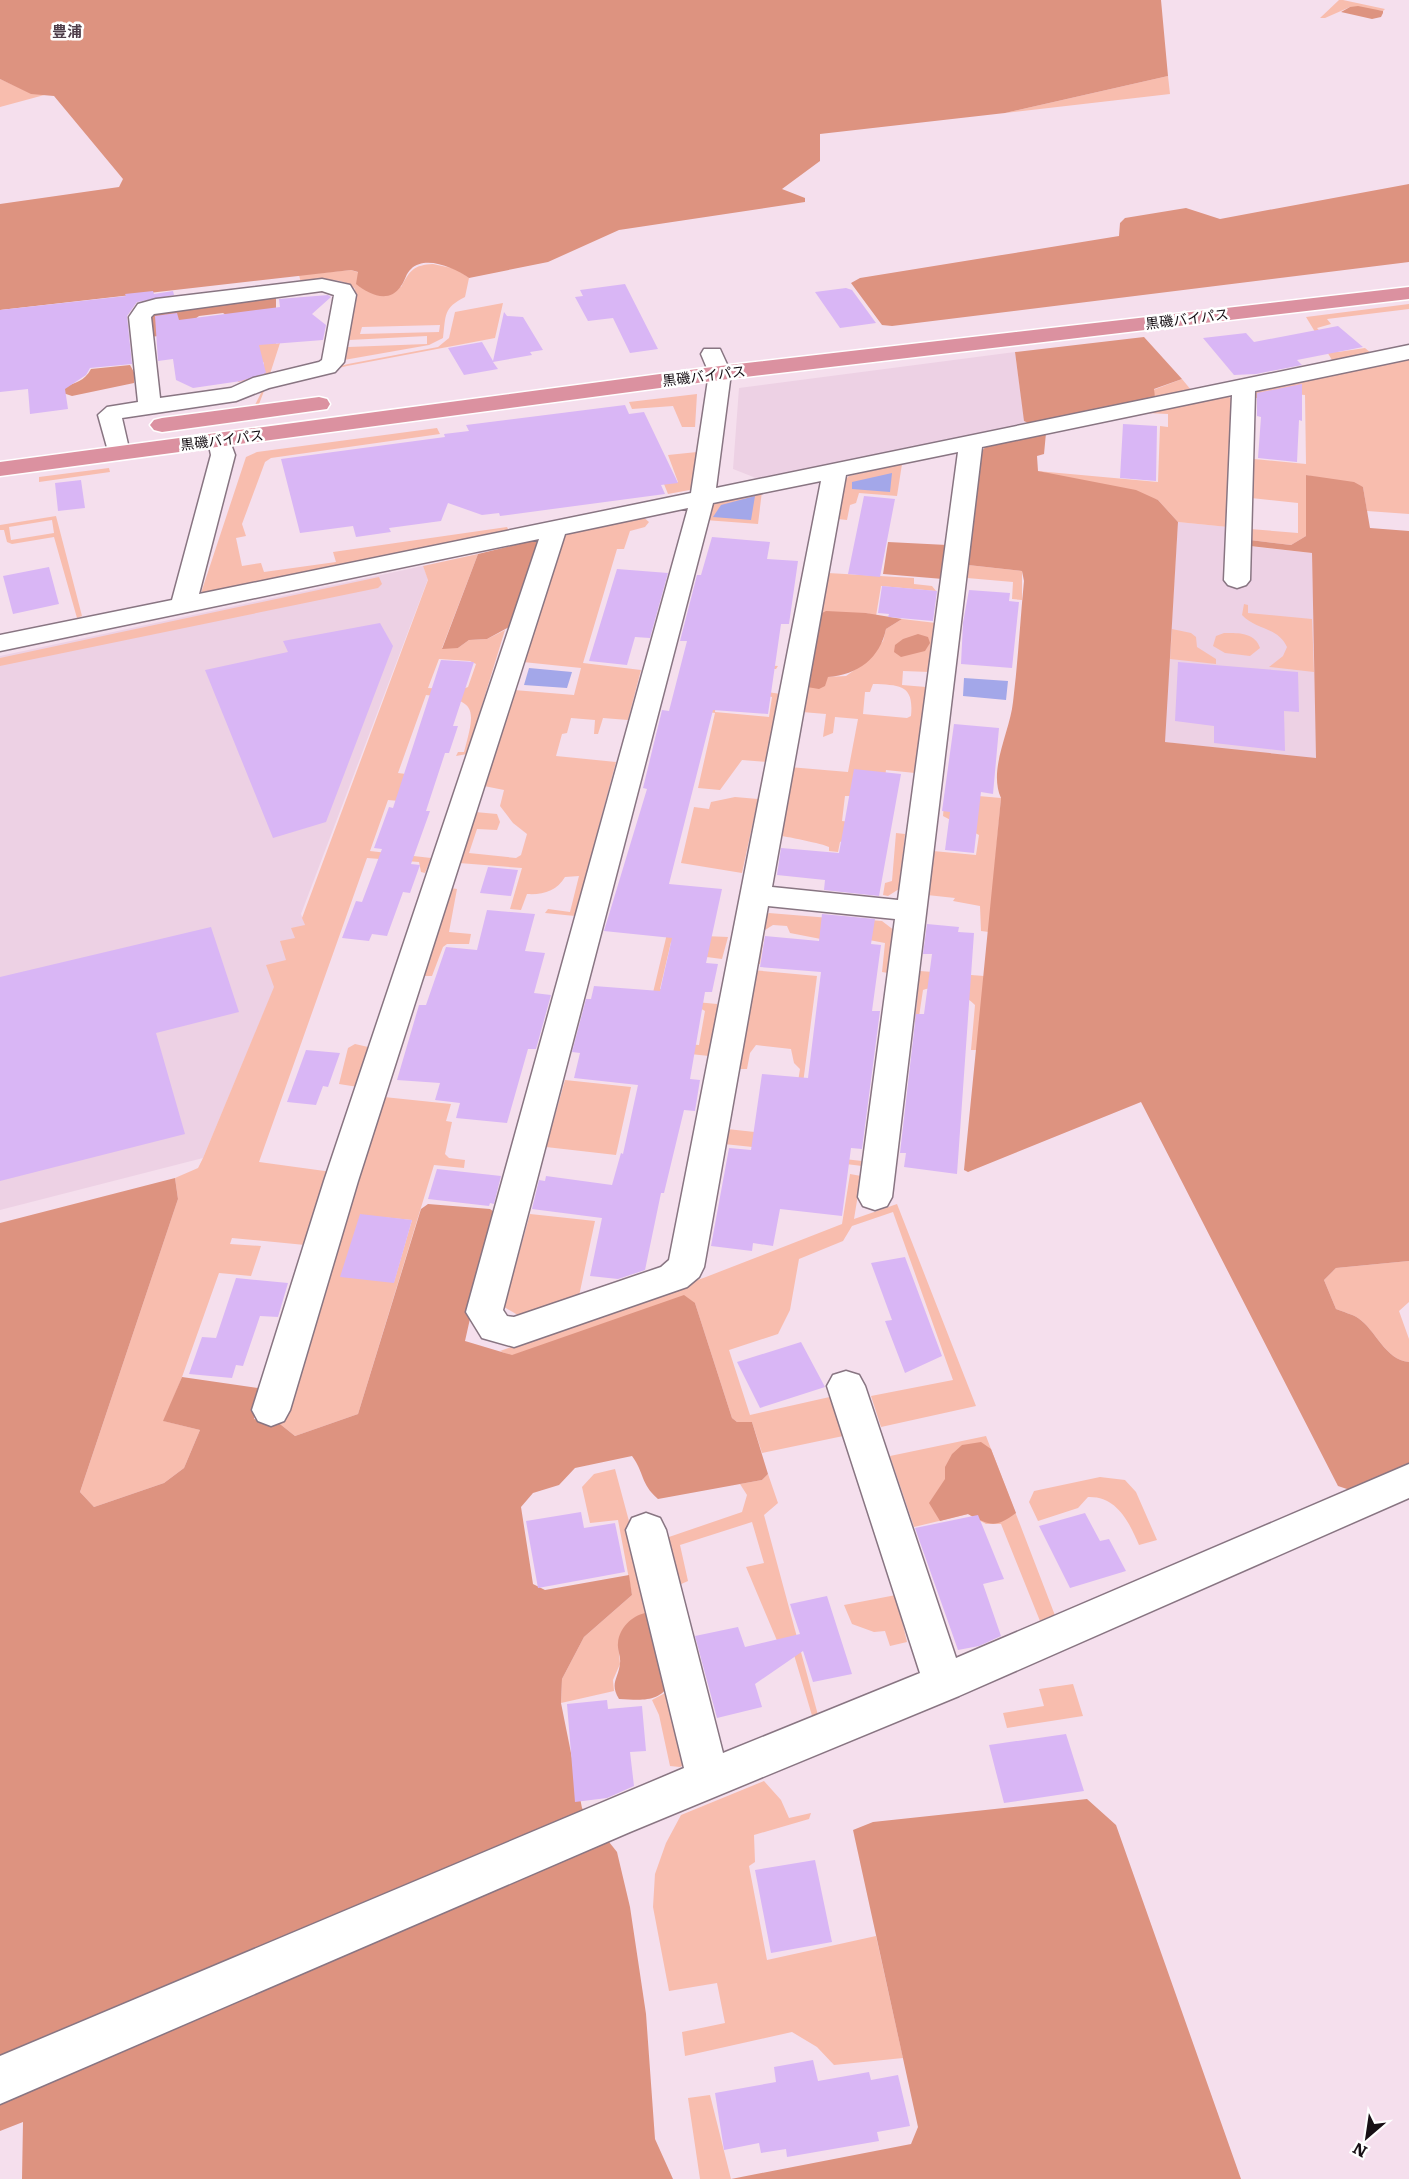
<svg xmlns="http://www.w3.org/2000/svg" width="1409" height="2179" font-family="Literata,'Noto Sans JP',serif">
<style>
.built{fill:#edd1e4}
.green{fill:#f8bdae;fill-rule:evenodd}
.forest{fill:#dd9380}
.water{fill:#a3a7e9}
.building{fill:#d9b6f5}
.lines{fill:none;stroke-linecap:round;stroke-linejoin:round}
.minor-casing{stroke:#887582;stroke-width:3}
.highway-casing{stroke:#fff;stroke-width:3}
.minor{fill:#fff;fill-rule:evenodd}
.highway{fill:#db91a0;fill-rule:evenodd}
.labels{text-anchor:middle;stroke-width:5;stroke-linejoin:round;paint-order:stroke}
.far-street-label{font-size:14px;fill:#171015;stroke:#fff}
.far-quarter-label{font-size:15px;font-weight:bold;fill:#4e3d49;stroke:#fff}
</style>
<rect width="100%" height="100%" fill="#f5dfed"/>
<path class="built" d="M1015 352 1025 425 761 480 733 469 739 388Z
M1178 522 1228 527V544L1312 553 1317 759 1164 742Z
M423 566 428 579 301 914 305 925 295 938 203 1158 0 1210V656Z"/>
<path class="green" d="M1339 0H1343L1385 9 1383 11 1350 7 1325 18H1320Z
M1168 76 1170 94 1005 113Z
M0 79 31 93 48 94 0 107Z
M433 264 456 269 469 278 465 297C443 308 446 315 443 338L429 345 344 360 355 289C341 275 318 281 301 283L299 275 351 270 401 287C410 270 414 265 433 264ZM440 325 439 332 360 334 362 327ZM427 336V344L348 347 349 340Z
M503 303 495 338 347 366 266 386 259 404 255 405 265 385 348 364 438 347 449 338 455 312Z
M1409 304V309L1327 319 1331 324 1317 328 1338 352 1365 348 1371 353 1332 360 1306 317Z
M276 337V344L280 343 269 377 238 382 236 377 264 375V363L249 346Z
M1409 359V514L1367 511 1363 487 1306 475V536L1291 545 1250 540V529L1298 533V503L1251 498 1254 459 1306 464 1305 395 1272 392 1265 398H1253V395L1258 390Z
M1182 379 1191 390 1155 397 1153 390Z
M697 394 695 427H682L673 406 632 409 629 402Z
M1224 395 1231 398 1228 527 1178 522 1158 500 1037 471 1158 482 1160 426 1168 427V414L1146 413Z
M437 428 440 434 271 458 265 462 242 524 246 536 236 538 242 566 261 563 264 572 336 562 333 552 507 527 509 531 201 593 246 457 257 452Z
M697 452 695 489 668 494 664 484 678 482 668 455Z
M902 464 897 496 859 493 856 503 850 505 847 520 838 519 844 481 849 476Z
M109 468 110 472 39 482V477Z
M762 491 758 524 705 520 710 506 717 502Z
M56 516 82 616 77 618 54 537 12 544 7 542 4 530H0V525ZM52 520 54 533 11 540 9 527Z
M642 516 649 522 645 527 630 531 624 549H617L583 663 641 670 628 720 603 718 598 734H594L595 720 571 718 567 733 562 734 556 756 616 762 575 916 545 913 548 909 570 912 579 876 565 877C557 891 543 895 527 894L521 910 510 909 522 868 459 863 475 812 497 814 500 822 497 830 477 829 469 853 516 858 521 855 527 834 513 823 500 806 504 790 484 786 514 690 574 695 581 668 523 662 565 532Z
M478 554 442 648H458L469 640 487 639 505 630 467 754 456 756 458 752H464C477 705 476 700 426 695L398 773 429 777 421 803 388 800 370 851 431 858 425 873 421 872 419 862 367 858 259 1162 332 1172 305 1245 232 1238 230 1244 261 1246 251 1276 219 1273 182 1377 164 1421 200 1430 184 1468 164 1483 94 1507 80 1492 178 1199 175 1178 198 1168 203 1158 274 987 266 965 286 960 280 941 295 938 291 928 305 925 302 918 428 580 423 566ZM439 659 470 661 476 664 468 687 460 690 428 688Z
M968 565 1022 571V600L1012 599 1013 582 967 578Z
M828 573 914 578V584L932 586 936 591 881 586 876 616 866 613H822Z
M379 577 382 584 378 588 0 666V658Z
M1244 604 1248 605V613L1312 619 1314 672 1269 667 1283 656 1287 647C1278 627 1256 630 1242 615Z
M902 619 936 623 930 672 903 671 902 685 926 687 915 773 886 770 884 784 855 796H845L842 821 879 825 840 842 838 852 829 851V847C824 844 784 836 776 835L789 767 848 772 858 719 835 717 833 733 823 737 826 714 802 712 807 687 828 677 846 676 856 669 883 641 886 629ZM873 684C901 685 914 685 911 716L907 718 863 714 865 692H870Z
M1172 629 1191 633 1196 637 1197 647 1216 659V664L1170 659Z
M1224 633C1237 633 1255 632 1260 648L1250 656 1225 653 1213 646 1216 636Z
M725 663 778 666 776 669 736 667 716 703 715 712 769 717 772 697 767 696V692L781 694 767 762 742 760 720 790 698 788 715 713 700 711Z
M945 793 1001 798 989 932 981 931 980 906 953 901 955 898 927 895 933 851 976 855 979 835 943 816Z
M735 797 758 799 742 873 681 863 694 807 709 809 711 802Z
M896 833 905 834 899 889 888 896 883 895 885 883 892 881Z
M451 888 457 889 449 932 471 934 469 944H447L443 947 432 976H423Z
M769 913 830 918 826 940 790 933 787 926 773 925 765 930 760 964H753L761 920Z
M859 919 882 921 895 931 888 973 882 972 885 943 869 940Z
M670 921 704 936 728 937 722 959 699 956 671 942 660 989 696 993V1002L717 1004 718 1012 709 1056 681 1053 642 1040 699 1045 705 1011 698 1007 651 1001Z
M752 970 817 976 802 1091 844 1095 841 1114 807 1111 806 1115 798 1114 791 1153 862 1161V1166L846 1164 843 1170 790 1163 783 1206H777L786 1152 774 1150 784 1129 791 1126 800 1069 794 1063 791 1049 756 1045 750 1053 747 1069H736Z
M920 971 984 976 977 1050H971L975 1005C963 993 940 984 923 990L918 1023 915 1022Z
M355 1044 368 1047 358 1087 339 1084 348 1048Z
M565 1080 631 1087 616 1155 546 1147Z
M384 1097 451 1104 446 1121 452 1122 445 1154 449 1158 465 1160 464 1168 434 1165 358 1414 295 1436 280 1424ZM360 1215 412 1220 394 1282Z
M727 1129 764 1133 762 1148 724 1144Z
M850 1174 861 1176 854 1219 897 1204 976 1406 881 1427 871 1396 953 1380 893 1212 852 1226 843 1241 799 1259 790 1310 778 1334 729 1350 750 1415 834 1396 848 1435 762 1453 752 1422H737L732 1418 695 1303 512 1356 500 1351 706 1277 842 1224Z
M530 1214 595 1221 579 1296 523 1318 504 1307Z
M1409 1261V1302L1399 1311 1409 1339V1362C1385 1360 1376 1330 1358 1318 1352 1314 1343 1312 1336 1309L1324 1280 1336 1268Z
M986 1436 1056 1618 1042 1626 1001 1524H986L968 1514 914 1527 890 1456Z
M615 1469 655 1618 618 1643 620 1664 613 1680 614 1691 561 1703 562 1679 584 1637 632 1595 618 1520 590 1523 582 1487 594 1474Z
M768 1474 778 1503 764 1515 818 1715 813 1719 792 1648 778 1643 746 1567 764 1563 752 1522 680 1545 688 1581 679 1585 724 1757 719 1758 666 1538 742 1512 747 1495 740 1484 762 1480Z
M1100 1477 1125 1480 1136 1492 1157 1540 1139 1545C1129 1522 1117 1496 1088 1497L1078 1508 1038 1521 1029 1502 1034 1491Z
M896 1595 907 1642 890 1646 885 1631 874 1632 852 1624 844 1605Z
M671 1683 693 1760 680 1767 670 1766 659 1715 652 1700 665 1693Z
M1073 1684 1083 1716 1007 1728 1003 1713 1044 1706 1039 1689Z
M764 1781 781 1800 789 1818 811 1813 809 1819 754 1835 755 1862 749 1866 767 1960 876 1936 903 2058 834 2065 817 2047 792 2032 685 2056 682 2032 725 2023 717 1983 669 1991 653 1907 655 1874 666 1843 681 1815Z
M710 2095 731 2179H700L688 2098Z"/>
<path class="forest" d="M0 0H1161L1168 76 1005 113 820 134V161L782 189 805 198V202L619 230 548 262 469 278C454 268 426 255 411 269 406 273 405 281 401 286 389 304 370 295 356 284L358 272 351 270 0 310V204L119 187 123 179 54 96 31 94 0 79Z
M1358 6 1383 11V13L1381 17 1372 19 1341 12 1350 7Z
M1409 184V262L892 326 882 325 851 283 860 278 1119 236 1120 223 1125 218 1186 208 1220 219Z
M276 296V308L234 320 223 313 199 316 175 334 150 337 147 321 152 315 164 311Z
M1144 337 1182 379 1154 389 1155 397 1028 423 1024 421 1015 352Z
M130 365 135 374 134 383 72 396 63 393V387C75 383 85 381 91 369Z
M1046 433 1044 454 1037 456 1038 471 1136 490 1158 500 1178 522 1165 742 1316 758 1312 553 1250 546V540L1291 545 1306 536V465V475L1354 482 1363 487 1370 528 1409 531V1261L1336 1268 1324 1280 1336 1309C1343 1312 1352 1314 1358 1318 1376 1330 1385 1360 1409 1362V1468L1356 1492 1338 1486 1141 1102 968 1172 964 1170 1001 798C988 769 1010 732 1013 702 1018 662 1020 622 1024 581L1022 571 968 565 982 451 987 445Z
M535 540 539 544 511 626 487 639 469 640 458 648 442 649 478 554Z
M888 542 947 545 943 579 883 574Z
M826 611 866 613 902 619 886 629C880 658 858 675 828 677L825 686 819 689 807 687 822 613Z
M918 634 928 637 930 643 925 651 901 657 894 652 895 645 903 639Z
M175 1178 178 1199 80 1492 94 1507 164 1483 184 1468 200 1430 163 1421 182 1377 258 1388 261 1394 254 1419 280 1424 295 1436 358 1414 421 1209 428 1204 490 1209 494 1212 465 1341 512 1355 684 1295 695 1303 732 1418 737 1422H752L768 1474 762 1480 658 1499C640 1483 645 1474 632 1456L575 1468 559 1485 533 1493 521 1507 533 1584 545 1590 629 1575 632 1595 584 1637 562 1679 561 1703 582 1808 617 1852 630 1907 646 2014 655 2139 673 2179H22L23 2122 0 2131V1223Z
M981 1442 991 1449 1016 1513C996 1528 990 1526 968 1514L940 1521 929 1503 945 1479V1467L952 1454 962 1445Z
M645 1613 655 1618 671 1683C658 1703 642 1700 619 1699 609 1683 619 1678 620 1663 621 1656 617 1650 618 1643 619 1628 632 1616 645 1613Z
M1087 1799 1116 1825 1241 2179H731L911 2144 918 2127 853 1830 873 1822Z"/>
<path class="water" d="M892 473 890 492 852 489V482Z
M755 496 751 520 713 517 721 505Z
M529 668 572 672 567 688 524 685Z
M964 678 1008 681 1006 700 963 696Z"/>
<path class="building" d="M625 284 658 349 630 353 613 318 588 321 575 297 583 296 580 290Z
M846 288 852 290 876 323 840 328 815 292Z
M153 291 154 294 173 291 174 295 137 302 127 316 132 364 90 368 86 375 65 389 68 409 30 414 28 389 0 392V310L126 296 125 294Z
M328 295 331 297 312 314 326 325 323 340 259 345 266 373 241 381 193 388 176 380 173 359 158 361 155 316 177 313 179 320 280 307 279 299Z
M504 312 507 316 523 317 543 350 530 352 532 355 493 362 498 369 464 375 448 348 482 342 493 361Z
M1338 326 1363 347 1297 360 1302 365 1256 374 1234 375 1203 338 1246 333 1254 342Z
M1302 384V421L1299 420 1297 462 1258 458 1261 417 1257 416V393Z
M625 405 629 414 644 412 678 483 661 485 665 494 500 516 499 513 482 515 448 503 441 521 389 528 391 532 356 537 353 526 300 533 281 459 445 437 444 434 469 431 466 425Z
M1123 424 1157 426 1156 481 1120 478Z
M81 480 85 508 58 511 55 483Z
M864 496 895 499 880 577 848 574Z
M712 537 770 542 767 559 798 561 789 624H781L768 714 713 710 669 884 722 889 706 963 718 964 712 992H705L690 1079 700 1080 695 1111 684 1110 664 1193H661L645 1270 618 1279 590 1276 602 1218 532 1209 539 1180 545 1181 546 1176 612 1185 621 1153 623 1154 638 1085 574 1078 580 1053 572 1052 586 999H591L594 986 660 991 672 938 604 931 647 789 643 788 662 710 669 711 687 641H680L697 575H701Z
M49 567 59 604 13 614 3 576Z
M617 569 668 573 650 638 635 637 627 665 589 661Z
M882 586 937 591 933 621 888 617 889 614 878 613Z
M969 590 1010 593 1009 601 1019 602 1012 668 961 664 963 623Z
M380 623 393 646 326 822 273 838 205 670 288 652 283 641Z
M441 660 474 662 453 726H458L449 753H445L426 811H430L411 864 420 865 410 893 403 892 387 936 372 934 369 941 342 938 356 901 362 902 382 849 374 848 389 807 393 808Z
M1178 662 1298 672 1299 712 1284 711 1285 751 1214 743V726L1175 721Z
M954 724 999 728 993 794 981 792 974 853 945 850 950 812 942 811Z
M854 769 901 774 879 896 824 890 825 880 777 875 781 848 839 853Z
M488 867 518 870 511 896 480 893Z
M487 910 535 914 525 951 545 953 534 993 551 995 536 1049H528L507 1123 456 1118 460 1103 435 1100 440 1083 397 1080 419 1005H426L446 947 477 950Z
M822 914 875 919 871 944 881 945 872 1011H880L862 1149 851 1148 842 1216 780 1209 773 1246 753 1243 752 1251 711 1246 729 1148 751 1150 762 1074 808 1078 821 972 760 967 765 936 819 941Z
M927 924 959 927 958 932 974 933 957 1174 904 1167 906 1153H900L916 1014H924L932 954H923Z
M211 927 239 1012 156 1033 185 1134 0 1181V977Z
M306 1050 340 1053 328 1087 323 1086 316 1105 287 1102Z
M437 1169 501 1176 494 1204 490 1203 489 1206 428 1199Z
M360 1214 412 1220 394 1283 340 1277Z
M905 1257 942 1356 905 1373 885 1321 892 1320 871 1263Z
M236 1278 288 1283 278 1317 260 1316 243 1366 236 1365 232 1378 189 1374 202 1337 216 1338Z
M801 1342 825 1387 760 1408 737 1362Z
M581 1512 584 1528 615 1523 625 1572 538 1588 526 1521Z
M1085 1513 1100 1541 1109 1539 1126 1571 1070 1588 1039 1526Z
M978 1515 1004 1579 983 1584 1001 1636 979 1646 958 1650 915 1528Z
M827 1596 852 1674 813 1682 803 1651 755 1684 762 1707 717 1718 695 1636 738 1627 745 1647 800 1634 790 1604Z
M607 1700 608 1709 642 1706 646 1751 630 1752 634 1786 607 1798 575 1802 567 1704Z
M1066 1734 1084 1791 1004 1803 989 1745Z
M815 1860 832 1942 771 1953 755 1870Z
M813 2060 818 2081 869 2072 871 2080 898 2075 910 2126 877 2132 879 2141 787 2157 786 2149 761 2153 759 2143 724 2150 715 2093 776 2082 774 2067Z"/>
<g class="lines">
<defs>
<path id="minor" d="M322 279 350 285 356 295 344 362 335 372 269 388 236 401 122 418 130 453 126 458H110L98 415 107 407 138 402 129 317 138 304 156 299ZM322 291 334 295 322 360 319 362 253 378 231 388 160 398 151 317 154 314Z
M1409 345V359L1255 391 1250 580 1246 585 1237 588 1228 585 1224 580 1232 395 982 447 892 1197 887 1206 875 1210 863 1206 858 1197 895 919 768 906 704 1267 699 1277 687 1287 514 1347 482 1338 466 1312 688 508 565 534 358 1181 290 1410 284 1421 271 1426 258 1421 252 1410 324 1181 539 539 0 651V635L172 600 211 455 208 441 212 436H228L235 455 199 594 691 493 709 373 701 354 704 349H720L731 373 716 488ZM958 452 898 900 772 887 846 475ZM821 481 669 1260 661 1267 514 1317 507 1316 503 1310 713 503Z
M846 1371 859 1375 865 1386 956 1658 1409 1464V1498L959 1696 630 1832 0 2104V2056L684 1768 626 1530 632 1518 646 1513 660 1518 666 1530 723 1753 920 1673 827 1386 833 1375Z"/>
<path id="highway" d="M1409 287V299L720 380 0 476V462L720 366Z
M319 397 327 399 330 404 327 409 162 432 154 430 150 425 154 420 162 418Z"/>
</defs>
<use href="#minor" class="minor-casing"/>
<use href="#highway" class="highway-casing"/>
<use href="#minor" class="minor"/>
<use href="#highway" class="highway"/>
</g>
<g class="labels">
<g class="far-street-label">
<text transform="translate(1187 319) rotate(-7)" y="5">黒磯バイパス</text>
<text transform="translate(704 376) rotate(-7)" y="5">黒磯バイパス</text>
<text transform="translate(222 440) rotate(-7)" y="5">黒磯バイパス</text>
</g>
<g class="far-quarter-label">
<text x="67" y="37">豊浦</text>
</g>
</g>
<g transform="translate(1367 2137) rotate(209)" stroke="#ffffff" stroke-width="4.5" paint-order="stroke">
<path d="M0-4.5L10 22L0 15L-10 22Z" fill="#171015"/>
<text y="-9" font-size="16" font-weight="bold" text-anchor="middle" fill="#171015">N</text>
</g>
</svg>
